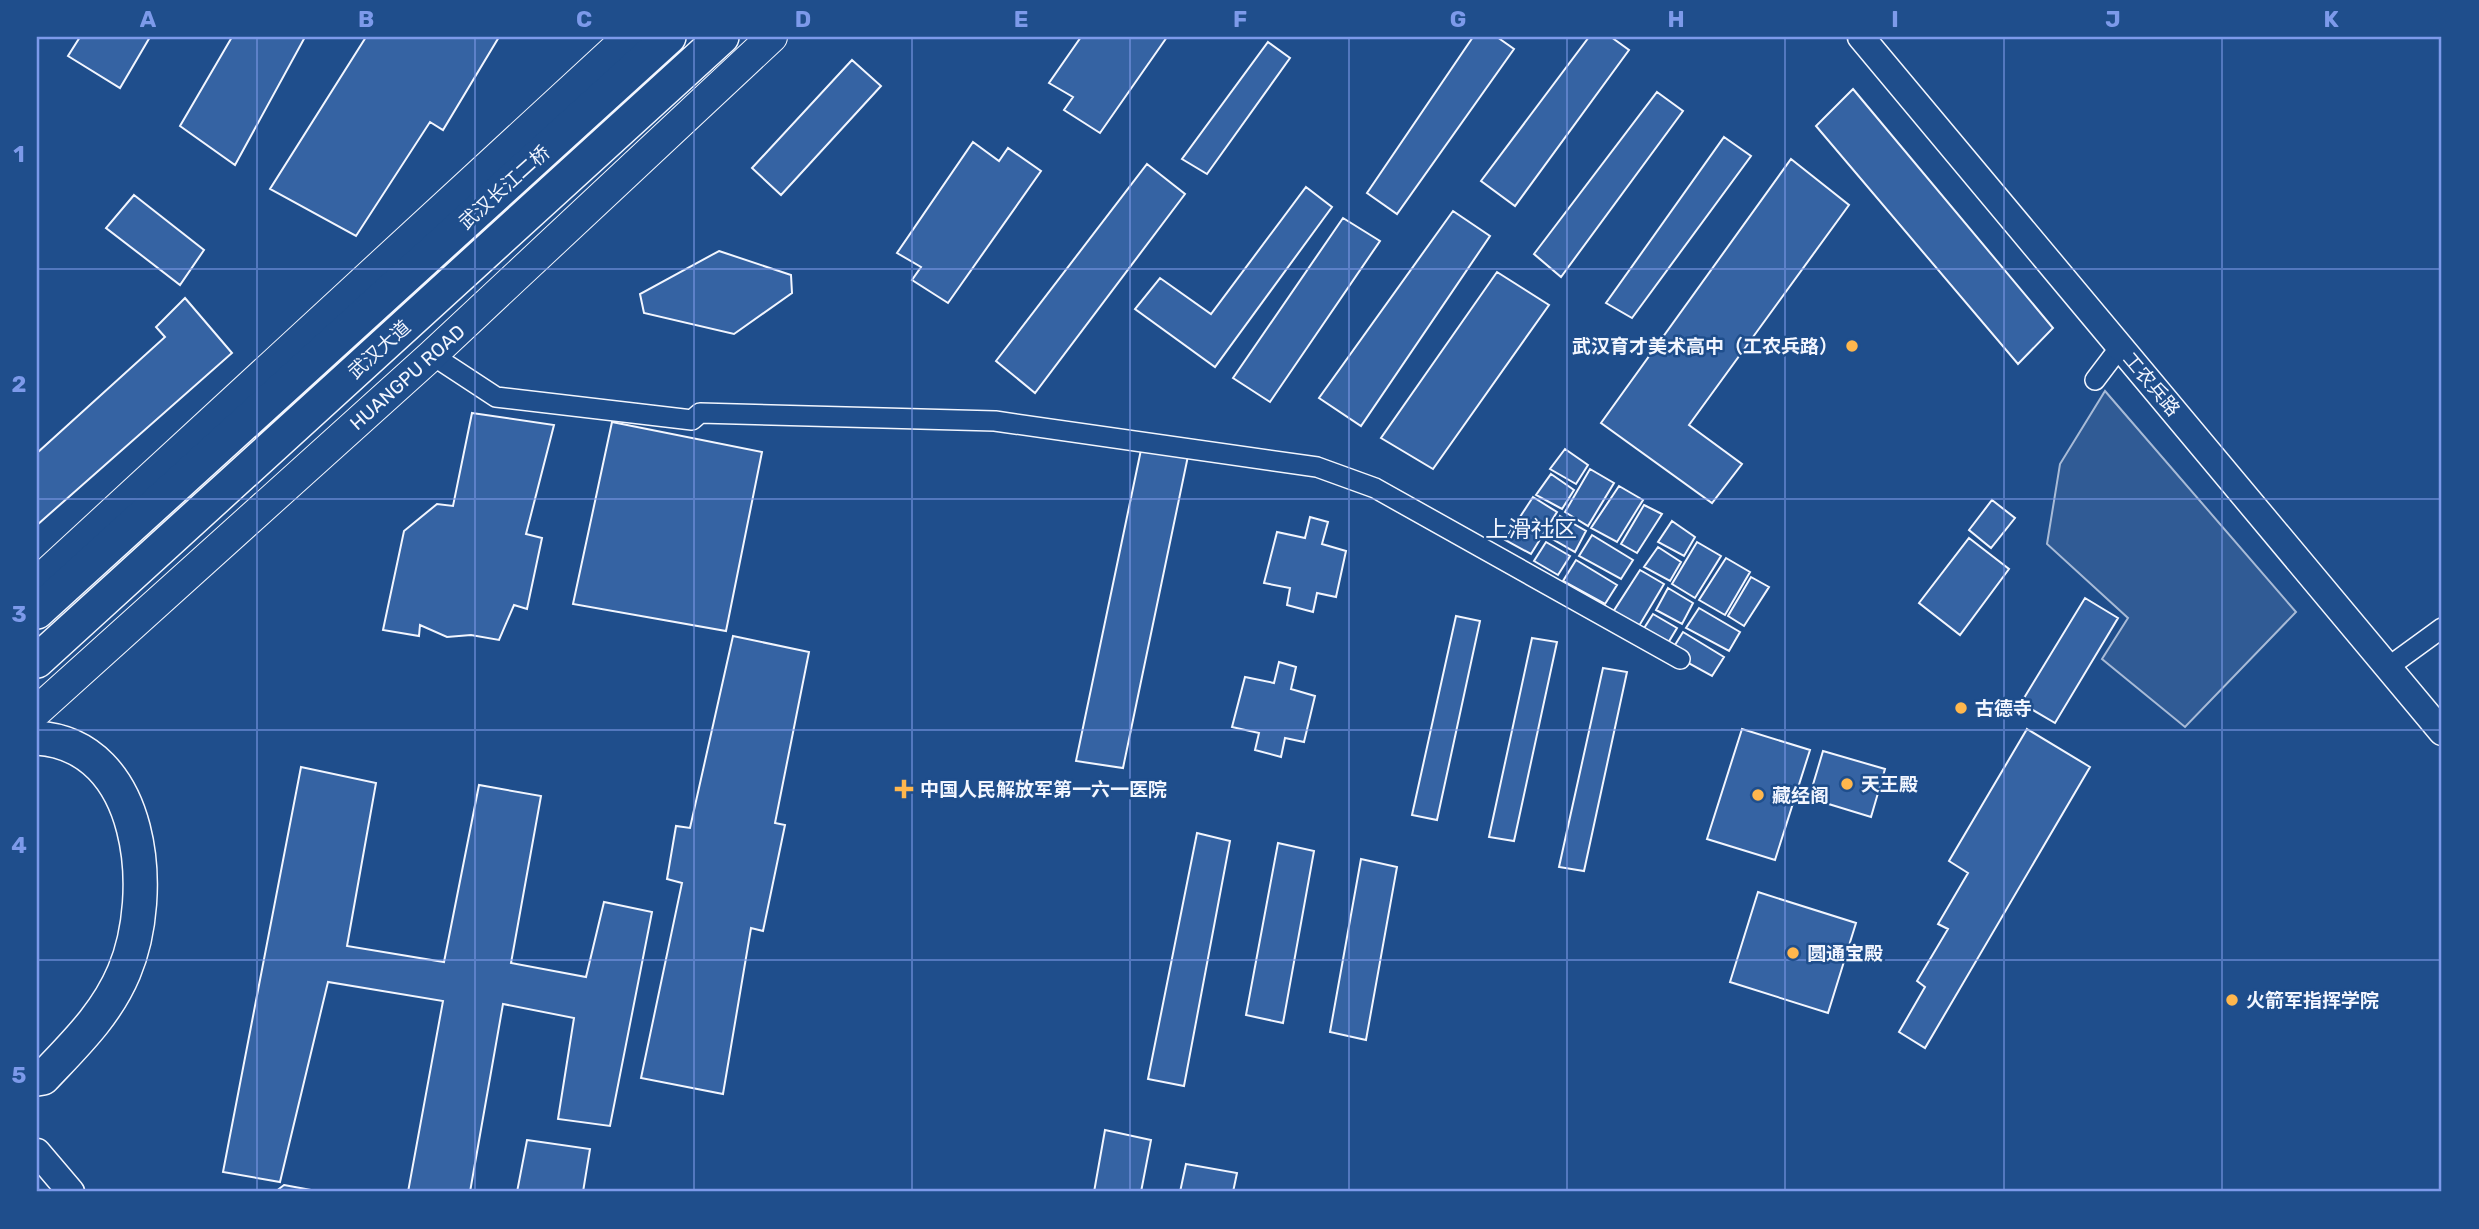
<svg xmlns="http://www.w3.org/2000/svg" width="2479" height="1229" font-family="Rubik,'Noto Sans SC',sans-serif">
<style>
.parking{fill:#305b95;stroke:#a8bbd7;stroke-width:2}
.building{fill:#3563a3;stroke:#f2f6ff;stroke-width:2}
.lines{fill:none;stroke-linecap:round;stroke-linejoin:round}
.street-casing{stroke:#f2f6ff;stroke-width:22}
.secondary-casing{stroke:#f2f6ff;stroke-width:29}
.primary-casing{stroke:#f2f6ff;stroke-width:32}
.highway-casing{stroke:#f2f6ff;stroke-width:36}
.street{stroke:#1f4e8c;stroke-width:19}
.secondary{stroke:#1f4e8c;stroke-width:26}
.primary{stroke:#1f4e8c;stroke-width:30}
.highway{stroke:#1f4e8c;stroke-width:33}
.grid{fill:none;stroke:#7d9aea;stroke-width:2;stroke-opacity:0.55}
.poi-dot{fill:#ffb74d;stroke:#1f4e8c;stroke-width:2.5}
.labels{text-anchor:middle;stroke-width:5;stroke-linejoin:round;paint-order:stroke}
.street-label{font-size:19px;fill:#f2f6ff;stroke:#1f4e8c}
.poi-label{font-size:19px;font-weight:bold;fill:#f2f6ff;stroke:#1f4e8c;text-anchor:start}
.quarter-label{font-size:23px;fill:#f2f6ff;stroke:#1f4e8c}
.neatline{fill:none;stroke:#7d9aea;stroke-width:2.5}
.grid-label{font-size:23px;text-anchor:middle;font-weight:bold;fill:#7d9aea}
</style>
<rect width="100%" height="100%" fill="#1f4e8c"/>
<path class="parking" d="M2105 391 2296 612 2185 727 2102 659 2128 618 2047 544 2060 464Z"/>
<path class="building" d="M80 37H150L120 88 68 56Z
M232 37H305L235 165 180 126Z
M366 37H499L443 130 430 122 356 236 270 189Z
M1081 37H1167L1100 133 1064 110 1073 97 1049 83Z
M1473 37H1497L1514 49 1397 214 1367 193Z
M1589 37H1611L1629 50 1515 206 1481 181Z
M1268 42 1290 58 1207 174 1182 159Z
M852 60 881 86 781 195 752 168Z
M1853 89 2053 328 2018 364 1816 126Z
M1657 92 1683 111 1561 277 1534 254Z
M1724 137 1751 156 1632 318 1606 303Z
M973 142 999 161 1008 148 1041 171 948 303 912 280 921 267 897 253Z
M1791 159 1849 205 1689 425 1742 464 1712 503 1601 423Z
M1147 164 1185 194 1035 393 996 361Z
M1306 187 1332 207 1215 367 1135 309 1160 278 1211 314Z
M134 195 204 250 180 285 106 228Z
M1453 211 1490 236 1361 426 1319 398Z
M1343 218 1380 241 1270 402 1233 378Z
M719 251 791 275 792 293 734 334 644 313 640 294Z
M1497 272 1549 305 1433 469 1381 438Z
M185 298 232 353 37 525V453L165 337 156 327Z
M472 413 554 425 526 534 542 538 527 609 514 605 499 640 471 635 447 637 420 625 419 636 383 630 404 531 437 504 453 506Z
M612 422 762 452 726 631 573 604Z
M1142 445 1188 456 1123 768 1076 761Z
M1565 449 1588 465 1576 484 1550 469Z
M1590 469 1614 483 1588 526 1565 512Z
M1551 474 1574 490 1562 509 1536 495Z
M1619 486 1643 500 1617 542 1591 528Z
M1533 497 1557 512 1531 554 1505 540Z
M1992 500 2015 518 1991 548 1969 530Z
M1644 505 1662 514 1637 553 1621 544Z
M1560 516 1586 531 1575 552 1549 537Z
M1310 517 1328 522 1322 544 1346 551 1336 597 1317 593 1313 612 1287 605 1290 588 1264 583 1277 532 1305 538Z
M1672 521 1695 537 1684 556 1658 542Z
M1592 535 1633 560 1621 579 1579 556Z
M1969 538 2009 569 1960 635 1919 603Z
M1546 542 1570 556 1558 575 1534 561Z
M1697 542 1721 556 1695 598 1672 584Z
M1658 547 1681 562 1670 581 1644 567Z
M1726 558 1750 572 1725 615 1699 600Z
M1576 560 1617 585 1605 604 1563 581Z
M1640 570 1664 584 1639 626 1613 612Z
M1751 577 1769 587 1744 626 1728 616Z
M1668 588 1693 603 1682 624 1656 610Z
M2085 598 2118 618 2055 723 2021 703Z
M1699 608 1740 632 1729 651 1686 628Z
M1653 614 1677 628 1665 648 1641 633Z
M1456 616 1480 621 1437 820 1412 815Z
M1683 632 1724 657 1712 676 1670 653Z
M733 636 809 652 775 823 785 825 763 931 751 928 723 1094 641 1078 682 883 667 879 676 826 690 828Z
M1532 638 1557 642 1514 841 1489 837Z
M1279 662 1296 667 1291 689 1315 696 1304 742 1285 738 1281 757 1255 750 1259 733 1232 727 1245 677 1274 683Z
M1603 668 1627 672 1584 871 1559 867Z
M1742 729 1810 750 1775 860 1707 839Z
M2027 729 2090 767 1925 1048 1899 1032 1925 987 1917 981 1948 929 1938 924 1968 873 1949 861Z
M1823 751 1885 769 1871 817 1809 798Z
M301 767 376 783 347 946 444 962 479 785 541 796 511 963 586 977 604 902 652 912 610 1126 558 1119 574 1018 503 1004 470 1192H408L443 1001 328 982 280 1182 223 1172Z
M1197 833 1230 841 1184 1086 1148 1079Z
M1278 843 1314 851 1283 1023 1246 1015Z
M1361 859 1397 867 1366 1040 1330 1032Z
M1758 892 1856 923 1828 1013 1730 982Z
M1105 1130 1151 1140 1141 1192H1094Z
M527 1140 590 1149 583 1192H517Z
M1186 1164 1237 1173 1233 1192H1180Z
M284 1185 322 1192H275Z"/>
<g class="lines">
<defs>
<path id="street" d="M432 355 496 397 692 420 700 413 995 421 1317 467 1375 488 1680 659
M2095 380 2120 347
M2398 660 2442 628"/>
<path id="secondary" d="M1861 37 2442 732
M37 1152 71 1192"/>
<path id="primary" d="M37 582 628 37
M37 711 432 355 772 37"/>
<path id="highway" d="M37 612 669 37
M37 661 722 37
M37 738C145 745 157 894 124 972 106 1015 74 1045 43 1078L37 1079"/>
</defs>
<use href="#street" class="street-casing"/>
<use href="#secondary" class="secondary-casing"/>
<use href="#primary" class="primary-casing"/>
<use href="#highway" class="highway-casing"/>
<use href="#street" class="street"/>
<use href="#secondary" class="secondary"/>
<use href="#primary" class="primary"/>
<use href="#highway" class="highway"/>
</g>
<path class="grid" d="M257 37V1192M475 37V1192M694 37V1192M912 37V1192M1130 37V1192M1349 37V1192M1567 37V1192M1785 37V1192M2004 37V1192M2222 37V1192M37 269H2442M37 499H2442M37 730H2442M37 960H2442"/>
<g class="poi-dot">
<circle cx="1852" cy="346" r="7"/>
<circle cx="1961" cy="708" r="7"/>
<circle cx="1847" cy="784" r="7"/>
<path d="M900.5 778.5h7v7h7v7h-7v7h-7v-7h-7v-7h7z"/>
<circle cx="1758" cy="795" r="7"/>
<circle cx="1793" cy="953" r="7"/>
<circle cx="2232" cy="1000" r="7"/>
</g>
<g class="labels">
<g class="street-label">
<text transform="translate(504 187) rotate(-42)" y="7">武汉长江二桥</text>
<text transform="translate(379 349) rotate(-42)" y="7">武汉大道</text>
<text transform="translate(407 377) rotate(-42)" y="7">HUANGPU ROAD</text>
<text transform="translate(2152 384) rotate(50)" y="7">工农兵路</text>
</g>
<g class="poi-label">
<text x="1838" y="353" text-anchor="end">武汉育才美术高中（工农兵路）</text>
<text x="1975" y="715">古德寺</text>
<text x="1861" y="791">天王殿</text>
<text x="920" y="796">中国人民解放军第一六一医院</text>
<text x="1772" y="802">藏经阁</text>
<text x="1807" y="960">圆通宝殿</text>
<text x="2246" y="1007">火箭军指挥学院</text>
</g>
<g class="quarter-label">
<text x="1531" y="537">上滑社区</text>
</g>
</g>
<rect width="2479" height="1229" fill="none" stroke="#1f4e8c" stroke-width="77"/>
<rect x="38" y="38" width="2402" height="1152" class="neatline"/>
<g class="grid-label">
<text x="148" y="27">A</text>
<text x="366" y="27">B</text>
<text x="584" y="27">C</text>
<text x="803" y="27">D</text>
<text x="1021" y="27">E</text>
<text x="1240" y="27">F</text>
<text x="1458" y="27">G</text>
<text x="1676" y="27">H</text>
<text x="1895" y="27">I</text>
<text x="2113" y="27">J</text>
<text x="2331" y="27">K</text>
<text x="19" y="162">1</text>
<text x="19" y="392">2</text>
<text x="19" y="622">3</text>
<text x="19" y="853">4</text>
<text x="19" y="1083">5</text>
</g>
</svg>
